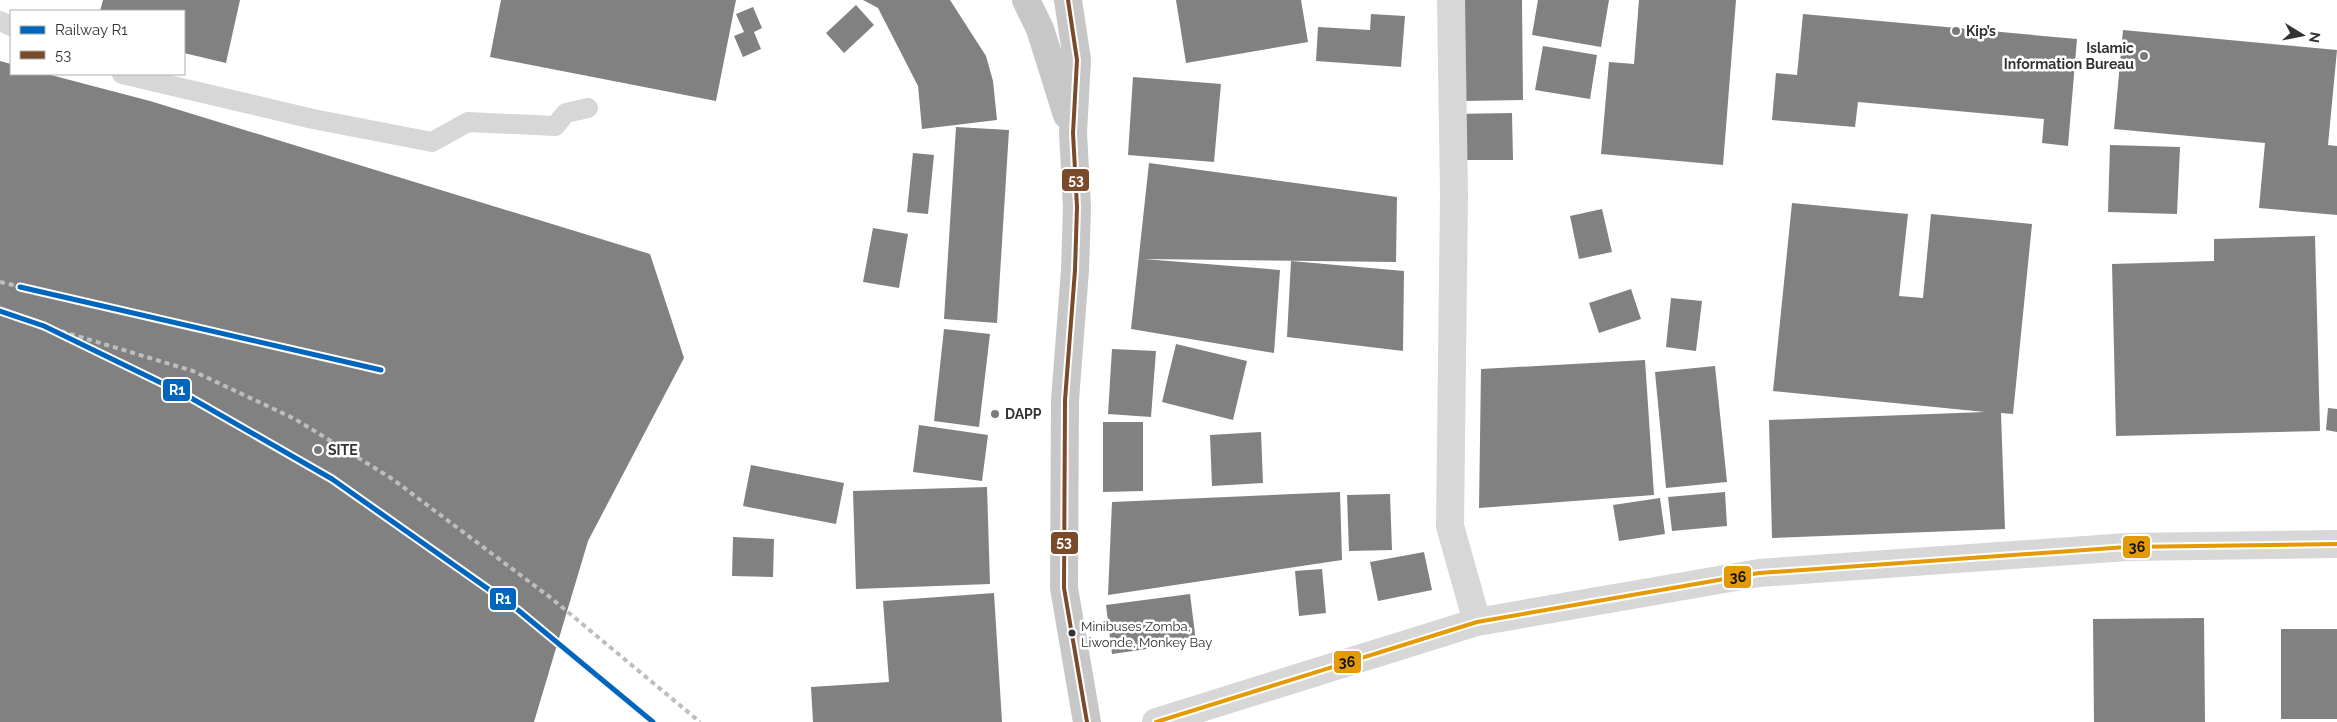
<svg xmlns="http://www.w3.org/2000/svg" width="2337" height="722" font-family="Raleway,sans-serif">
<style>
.building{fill:#818181}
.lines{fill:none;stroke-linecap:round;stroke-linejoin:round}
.service{stroke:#d7d7d7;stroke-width:20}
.minor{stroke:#d7d7d7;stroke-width:28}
.trunk{stroke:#c7c7c7;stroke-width:28}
.rail{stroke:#bebebe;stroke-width:4;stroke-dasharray:5 4;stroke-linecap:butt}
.bus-1-casing{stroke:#fff;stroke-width:8}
.bus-2-casing{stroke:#fff;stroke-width:8}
.bus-1{stroke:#7a4b2a;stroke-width:4}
.bus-2{stroke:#e39a05;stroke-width:4}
.rail-1-casing{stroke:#fff;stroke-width:9}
.rail-1{stroke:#0065bd;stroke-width:5}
.poi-dot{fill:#7a7a7a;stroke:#fff;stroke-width:2}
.bus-dot{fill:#333;stroke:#fff;stroke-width:2}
.labels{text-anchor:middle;stroke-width:5;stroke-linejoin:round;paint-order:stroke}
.bus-label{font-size:13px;fill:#333;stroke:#fff;text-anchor:start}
.poi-label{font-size:14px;font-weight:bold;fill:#333;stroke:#fff;text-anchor:start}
.line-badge{stroke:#fff;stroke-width:2}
.badge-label{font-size:14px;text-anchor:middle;font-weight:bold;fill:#fff}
.pale-badge-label{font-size:14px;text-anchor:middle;font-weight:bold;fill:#111}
</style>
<rect width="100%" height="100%" fill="#fff"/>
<path class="building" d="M103 0H240L226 63 184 53V11H100Z
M501 0H736L716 101 490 57Z
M863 0H950L986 56 993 81 997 120 922 129 918 86 878 8Z
M1176 0H1301L1308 42 1186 63Z
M1461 0H1522L1523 100 1462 101Z
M1538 0H1609L1601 47 1532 35Z
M1639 0H1736L1723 165 1601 154 1609 62 1634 64Z
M856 5 874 25 844 53 826 33Z
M753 7 762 28 754 32 761 49 743 57 734 36 744 32 736 14Z
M1371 14 1405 16 1401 67 1316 61 1318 27 1370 30Z
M1803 14 2077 39 2068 146 2042 143 2044 119 1858 102 1855 127 1772 120 1776 73 1797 75Z
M2123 30 2337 50 2328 145 2337 146V215L2259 208 2265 143 2114 129Z
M1543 46 1597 55 1590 99 1535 90Z
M0 61 11 64V74H47L150 101 650 254 684 358 588 541 534 722H0Z
M1133 77 1221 84 1214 162 1128 155Z
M1512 113 1513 160H1454L1453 114Z
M956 127 1009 130 997 323 944 319Z
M2110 145 2180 147 2177 214 2108 212Z
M913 153 934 155 928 214 907 212Z
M1149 163 1397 197 1396 262 1144 259 1280 270 1274 353 1131 329Z
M1792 203 1908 214 1899 296 1923 298 1931 214 2032 224 2013 414 2001 413 2005 529 1772 538 1769 420 1985 412 1773 391Z
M1602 209 1612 252 1579 259 1570 216Z
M873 228 908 234 899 288 863 282Z
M2315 236 2320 431 2116 436 2112 264 2214 261V239Z
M1291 261 1404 271 1403 351 1287 337Z
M1631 289 1641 319 1599 333 1589 303Z
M1671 298 1702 301 1696 351 1666 347Z
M944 329 990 334 979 427 934 421Z
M1176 344 1247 361 1233 420 1162 402Z
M1112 349 1156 351 1151 417 1108 414Z
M1645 360 1654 495 1479 508 1481 369Z
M1715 366 1727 482 1666 488 1655 372Z
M2328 408 2337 409V432L2326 430Z
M1103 422H1143V491L1103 492Z
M919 425 988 435 982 481 913 472Z
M1261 432 1263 483 1212 486 1210 435Z
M751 465 844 483 836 524 743 506Z
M987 487 990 584 856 589 853 491Z
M1340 492 1342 560 1108 595 1112 502Z
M1725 492 1727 526 1672 531 1668 497Z
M1390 494 1392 550 1349 551 1347 495Z
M1660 498 1665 534 1619 541 1613 505Z
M733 537 774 539 773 577 732 576Z
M1424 552 1432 590 1378 601 1370 562Z
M1322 569 1326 613 1299 616 1295 571Z
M994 593 1002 722H813L811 687 889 682 883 601Z
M1190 594 1196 642 1112 654 1106 605Z
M2204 618 2205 722H2094L2093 619Z
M2281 629H2337V719H2281Z"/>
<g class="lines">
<path class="service" d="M0 21 11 26
M122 74 313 119 432 142 468 122 555 126 566 113 588 108"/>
<path class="minor" d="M1451 0 1454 195 1450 526 1477 622
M1156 722 1477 622 1759 573 2127 547 2337 544"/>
<path class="trunk" d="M1026 0 1040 29 1067 115
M1068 0 1077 60 1073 133 1077 207 1075 270 1065 400 1064 588 1087 722"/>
<path class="rail" d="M0 282 381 370
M44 326 193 371 295 419 391 478 551 598 700 722"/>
<defs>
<path id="bus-1" d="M1068 0 1077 60 1073 133 1077 207 1075 270 1065 400 1064 588 1087 722"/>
<path id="bus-2" d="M1156 722 1477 622 1759 573 2127 547 2337 544"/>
</defs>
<use href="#bus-1" class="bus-1-casing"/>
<use href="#bus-2" class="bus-2-casing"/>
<use href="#bus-1" class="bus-1"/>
<use href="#bus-2" class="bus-2"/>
<defs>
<path id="rail-1" d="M20 287 381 370
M0 311 44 326 184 394 332 479 518 610 653 722"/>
</defs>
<use href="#rail-1" class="rail-1-casing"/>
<use href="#rail-1" class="rail-1"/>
</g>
<g class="poi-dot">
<circle cx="1956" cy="31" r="5"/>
<circle cx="2144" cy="56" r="5"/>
<circle cx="995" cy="414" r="5"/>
<circle cx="318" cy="450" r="5"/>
</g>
<circle class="bus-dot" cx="1072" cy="633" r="4.5"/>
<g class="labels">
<g class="bus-label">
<text x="1081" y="631">Minibuses Zomba,<tspan x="1081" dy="16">Liwonde, Monkey Bay</tspan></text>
</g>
<g class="poi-label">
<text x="1966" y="36">Kip’s</text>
<text x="2134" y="53" text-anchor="end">Islamic<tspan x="2134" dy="16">Information Bureau</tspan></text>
<text x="1005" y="419">DAPP</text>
<text x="328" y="455">SITE</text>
</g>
</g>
<g class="line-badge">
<rect x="1061" y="168" width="29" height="24" rx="5" fill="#7a4b2a"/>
<rect x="162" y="378" width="29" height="24" rx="5" fill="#0065bd"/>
<rect x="1050" y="531" width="29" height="24" rx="5" fill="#7a4b2a"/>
<rect x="2122" y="535" width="29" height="24" rx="5" fill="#e39a05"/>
<rect x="1723" y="565" width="29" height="24" rx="5" fill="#e39a05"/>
<rect x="489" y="587" width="28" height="24" rx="5" fill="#0065bd"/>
<rect x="1333" y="650" width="29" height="24" rx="5" fill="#e39a05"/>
</g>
<g class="badge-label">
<text x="1076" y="185">53</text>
<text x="177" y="395">R1</text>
<text x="1064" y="547">53</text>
<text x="503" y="604">R1</text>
</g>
<g class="pale-badge-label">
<text x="2137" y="552">36</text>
<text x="1738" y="582">36</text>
<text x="1347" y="667">36</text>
</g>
<rect x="10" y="10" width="175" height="65" fill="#ffffff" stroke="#adadad"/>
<rect x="20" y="26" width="25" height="8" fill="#0065bd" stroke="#adadad"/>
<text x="55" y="35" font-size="15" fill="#333333">Railway R1</text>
<rect x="20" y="51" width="25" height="8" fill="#7a4b2a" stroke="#adadad"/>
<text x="55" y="60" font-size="15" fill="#333333">53</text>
<g transform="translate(2302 35) rotate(100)" stroke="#ffffff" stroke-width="4" paint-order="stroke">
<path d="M0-4L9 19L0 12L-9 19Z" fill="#333333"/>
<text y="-8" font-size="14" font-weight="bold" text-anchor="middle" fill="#333333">N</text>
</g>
</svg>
